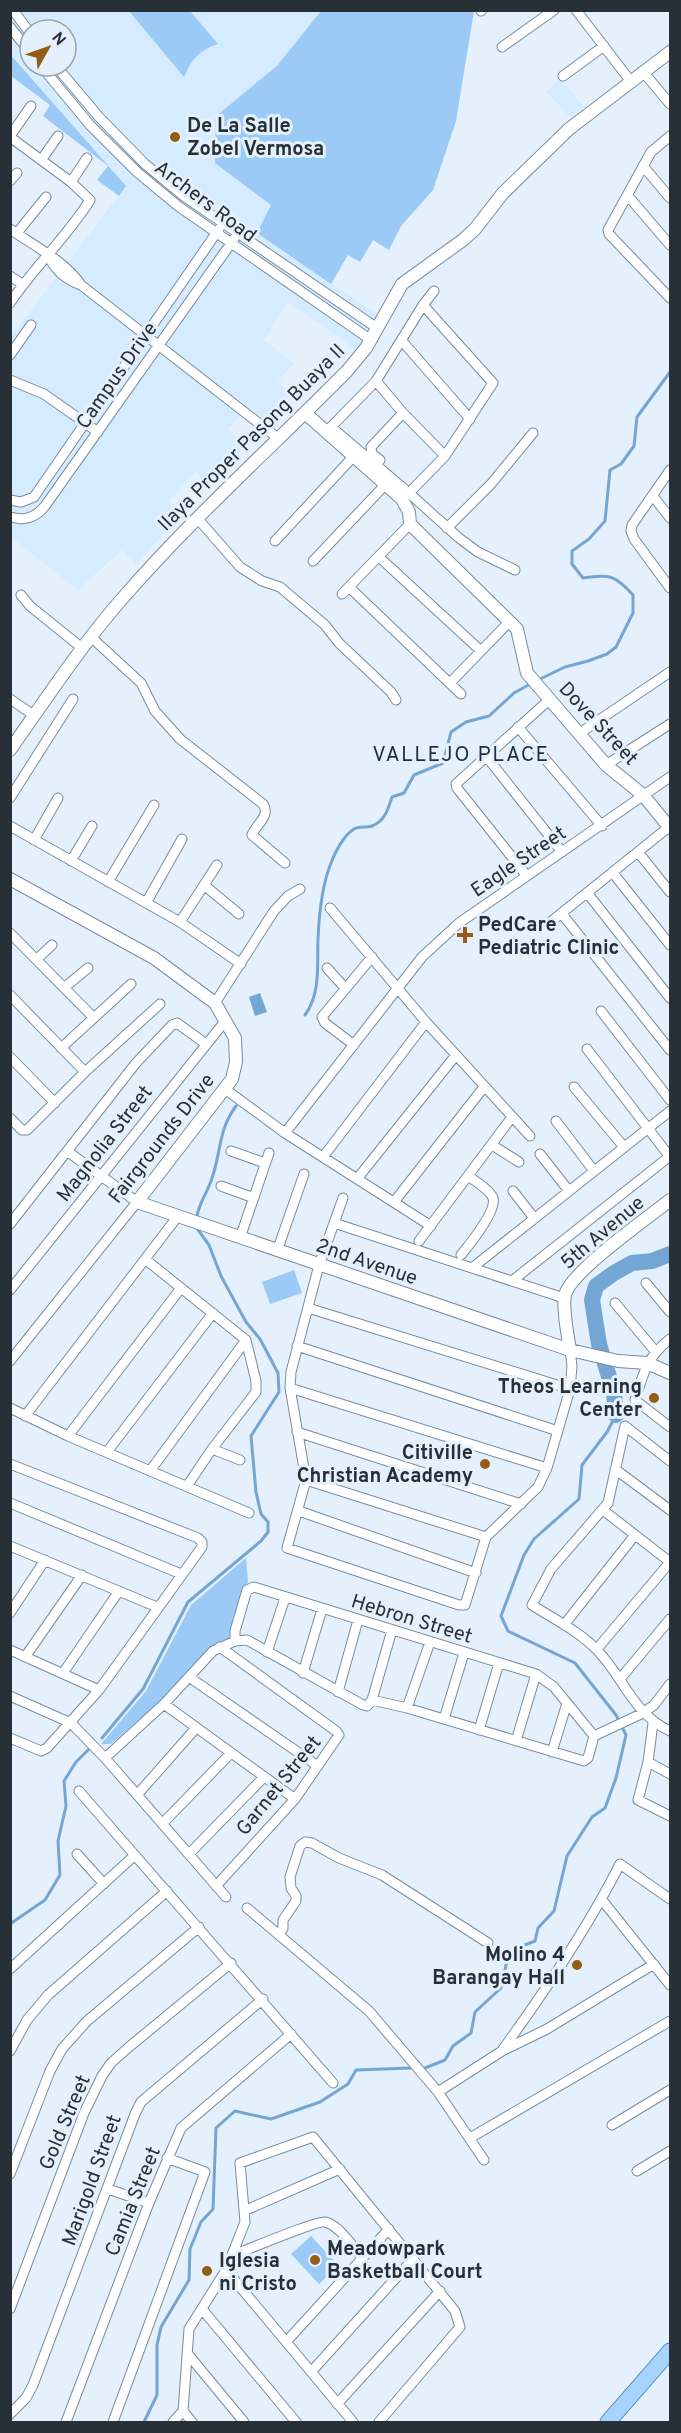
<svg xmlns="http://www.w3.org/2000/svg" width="681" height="2433" font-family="Overpass,sans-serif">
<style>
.built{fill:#d5ebff;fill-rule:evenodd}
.green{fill:#9bcaf6}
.water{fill:#74a6d3}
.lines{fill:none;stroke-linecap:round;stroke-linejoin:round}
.stream{stroke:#74a6d3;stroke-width:3}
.river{stroke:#74a6d3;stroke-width:16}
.minor-casing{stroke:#798c9d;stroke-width:11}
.tertiary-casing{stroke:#798c9d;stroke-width:14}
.primary-casing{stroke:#5388b7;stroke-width:17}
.minor{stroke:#fff;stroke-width:9}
.tertiary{stroke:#fff;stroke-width:12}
.primary{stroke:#a6d4fd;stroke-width:15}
.poi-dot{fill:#945c15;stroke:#e4f1fc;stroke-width:2}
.labels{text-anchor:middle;stroke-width:6;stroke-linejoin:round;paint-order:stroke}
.poi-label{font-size:20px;font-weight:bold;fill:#283037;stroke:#e4f1fc;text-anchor:start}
.street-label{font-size:20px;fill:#283037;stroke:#e4f1fc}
.neighbourhood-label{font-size:21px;letter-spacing:1.5px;fill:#1e2f3e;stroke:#e4f1fc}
</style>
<rect width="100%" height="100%" fill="#e4f1fc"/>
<path class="built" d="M11 11H474L456 121 433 190 401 226 389 250 373 240 360 262 348 255 331 283 378 315 358 351 288 302 264 340 294 363 278 381 294 395 269 424 249 407 228 429 245 446 208 483 196 472 169 501 181 513 136 565 122 550 78 590 11 537 10 338 126 186 11 54ZM30 30H66V66H30Z
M561 79 584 107 570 117 546 91Z"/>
<path class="green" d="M129 11H190L218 44C200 49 191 60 184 77Z
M321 11H474L456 121 433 190 401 226 389 250 373 240 360 262 348 255 331 284 257 233 271 205 215 163 216 116 277 66Z
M10 54 126 186 119 196 97 180 108 166 43 116 50 105 11 76Z
M294 1270 302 1293 270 1304 262 1282Z
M246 1558 248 1582 230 1630 231 1639 209 1650 162 1700 111 1744H101L146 1691 191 1605Z
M311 2236 339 2266 319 2284 291 2254Z"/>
<path class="water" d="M260 993 267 1012 255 1016 249 997Z"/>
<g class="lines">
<path class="stream" d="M538 680 565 667 588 661 607 654 616 647 633 613V595C615 575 610 574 583 578L572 564V551L589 539 605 521 610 470 621 464 634 446 637 417 670 372
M305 1015C321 993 317 965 318 939 319 915 322 885 331 863 335 852 344 835 354 829 359 826 367 828 372 826 385 821 388 809 392 797L404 793 414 775 443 763 451 732 466 722 489 716 514 693 532 683
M197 1216C199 1204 205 1196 209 1186 222 1157 216 1133 236 1106
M102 1738 143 1689 188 1602 261 1541 268 1532V1522L261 1514 256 1492 251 1436 279 1392 278 1373 260 1339 246 1322 221 1276 209 1245 196 1227
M10 1924 45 1900 60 1875 58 1841 66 1806 64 1781 76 1762 92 1746
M425 2068 445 2060 453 2046 471 2033 475 2012 501 1988 506 1965 517 1948 535 1941 538 1928 554 1911 567 1856 592 1817 605 1808 616 1778 626 1735 616 1715 575 1663 508 1631 501 1616 524 1555 534 1539 579 1499 582 1465 607 1432 616 1415
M144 2422 157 2395V2345L161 2327 189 2280 190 2249 201 2222 213 2209 216 2128 235 2111 271 2119 320 2102 348 2084 356 2070 411 2068"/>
<path class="river" d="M616 1415 614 1393 599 1344 592 1300 596 1286 614 1273 632 1263 652 1261 670 1254"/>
<defs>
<path id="minor" d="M13 10 30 33
M576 10 632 83
M481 11 482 10
M10 27 30 52
M502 47 554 10
M41 66 90 125 137 172 178 206 371 340
M56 66 99 117 145 164 185 197 377 328
M644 73 670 104
M563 76 604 46
M10 136 31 106
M670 136 651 152 608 230 609 234 670 298
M10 137 71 182 90 200C67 237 34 267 10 303
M42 159 58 136
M643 166 670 198
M10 181 17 173
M71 182 87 158
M628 196 670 245
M10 229C34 246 65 261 81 285
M17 233 46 197
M48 256C56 271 65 279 81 285L279 439
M10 276 22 284
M402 341 470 419
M10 355 31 325
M10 380 44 394 98 432
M376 381 403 413 445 456
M331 427 409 493 459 538 478 552 515 570
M328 430 376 381 423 305 434 291
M380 460 372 454 371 447 403 413
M670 470 632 525 631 531 634 539 670 588
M409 493 445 456 493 383 423 305
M653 496 670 518
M10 500 21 502 34 497 219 229
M10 517C25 521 35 518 45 506L234 239
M198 519 240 567 262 581 280 587 293 598 325 625 339 643 391 692 396 700
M447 528 491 484 533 433
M275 541 353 457
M379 557 481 651
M313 561 385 485
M349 587 461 694
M342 594 410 524
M21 595 30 606 82 648
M91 637 141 683 155 711 180 739 263 804C271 816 256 824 252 835L285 863
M450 683 510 621
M10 699 35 716
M518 727 602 826
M580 733 670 672
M486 756 562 852
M606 765 670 724
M10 798 73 699
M10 826 180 922 241 964
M34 840 58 798
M638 852 670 892
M71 861 92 826
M613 873 670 945
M527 876 457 788 456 784 550 699
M108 882 154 805
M204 885 239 914
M588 894 670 998
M146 903 182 839
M330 908 426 1022 530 1136
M562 914 670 1050
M180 922 217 865
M548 924 670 826
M10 933 94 1018
M37 959 52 945
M327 968 345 988
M65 987 88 968
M10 995 85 1072
M215 1003 274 911 288 896 300 889
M601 1011 670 1100
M354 1045 325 1023 322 1017 372 957
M61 1048 131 984
M587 1049 670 1157
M10 1057 55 1103
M574 1087 624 1147
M225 1089 285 1133 431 1226
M10 1118 22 1130H27L85 1072 160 1004
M556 1121 594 1171
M285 1133 422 957 459 923 670 777
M492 1145 519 1162
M231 1151 265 1163
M540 1154 569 1191
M323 1157 426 1022
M357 1179 456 1055
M221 1186 254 1198
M513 1191 534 1218
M343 1198 319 1265 291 1372 290 1388 306 1480 287 1548 459 1605H465L486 1537 538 1487 547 1468 570 1389 572 1366 570 1350
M394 1202 484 1087
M334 1223 564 1298
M10 1224 136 1063 172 1025 177 1023 206 1044
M240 1238 269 1153
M419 1241 512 1117
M277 1251 304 1174
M461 1255C469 1245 497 1211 493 1198 490 1190 475 1181 468 1176
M145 1259 246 1340
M472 1268 670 1111
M512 1281 670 1156
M646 1283 670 1312
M10 1290 226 1020
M615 1303 655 1351
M308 1308 570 1389
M670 1339C646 1358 644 1372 635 1400L670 1427
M297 1346 558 1431
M10 1361 137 1202 67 1151
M290 1388 547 1468
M10 1408 68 1436 249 1513
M25 1416 178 1216
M297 1432 521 1504
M68 1436 181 1288
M212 1449 240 1460
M107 1452 213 1313
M670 1461 625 1426 608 1503 551 1569 532 1605C554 1619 580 1632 597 1650 624 1678 633 1714 670 1731
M10 1464 198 1538 202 1542V1547L99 1690 47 1748 41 1751 10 1738
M615 1469 670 1510
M150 1471 246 1340
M306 1480 486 1537
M187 1486 212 1449 256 1392V1381L246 1340
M10 1503 181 1574
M603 1510 670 1562
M299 1511 476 1573
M10 1546 157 1607
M10 1613 45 1560
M564 1625 635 1535
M235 1641V1631L247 1590 254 1587 536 1674 554 1687 594 1736
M597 1649 670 1562
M10 1650 99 1690
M267 1652 285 1598
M25 1657 82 1575
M63 1673 119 1591
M303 1673 322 1609
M189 1677 318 1766
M620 1679 670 1619
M338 1692 358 1620
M10 1696 71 1723 105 1758 226 1897
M372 1700 407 1708 584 1761 588 1758 594 1736
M372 1700 392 1630
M164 1704 295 1799
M407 1708 430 1642
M444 1719 464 1653
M653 1723 648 1762 638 1800 670 1816
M479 1730 499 1663
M594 1736 643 1713 654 1705 670 1684
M516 1741 536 1674
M552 1752 567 1703
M105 1758 164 1704 213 1651 235 1641 247 1640 363 1705 367 1706 372 1700
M648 1762 670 1774
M79 1791 333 2083
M137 1795 196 1728
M162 1824 231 1753
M77 1854 104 1884
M189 1854 264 1777
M216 1886 295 1799 339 1735 336 1731 220 1647
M602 1900 670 1985
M247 1908 369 2011 438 2092
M279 1935 283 1928V1920L296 1901V1896L291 1888 290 1877 300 1846 305 1842 312 1843 339 1858 382 1875 488 1943
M10 1969 135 1855
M503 2049C546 1990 587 1929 620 1864L670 1899
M10 2051 27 2020 48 1995 167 1891
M612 2125 670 2090
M470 2138 670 2021
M484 2160 438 2092 502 2051 547 2029 654 1964
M637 2171 670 2151
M10 2174 50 2071 62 2049 87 2021 199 1927
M108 2189 149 2203
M246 2210 340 2169
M233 2255C247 2250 318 2220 325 2222 339 2225 353 2247 362 2257
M226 2270 353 2422
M10 2309 84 2113 102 2076 111 2063 129 2047 231 1963
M202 2309 296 2422
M286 2342 389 2229
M187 2353 244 2422
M311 2372 413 2259
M337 2404 440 2291
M183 2411 192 2422
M10 2414 26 2398 33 2385 135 2114 141 2102 263 1999
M66 2422 149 2203 181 2128 291 2034
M113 2422 205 2172 167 2158
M173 2422 183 2411 189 2329 226 2270 245 2222 240 2163 313 2137 455 2311 460 2327 379 2422"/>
<path id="tertiary" d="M305 413 402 499 409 512 410 524 517 629 527 673 606 765 643 795 670 828
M10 750C46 699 80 647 121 600 191 519 272 447 347 371L366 348 402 284 463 240 475 229 503 193 569 129 670 52
M10 879 154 958 215 1003 235 1038 236 1062 232 1079 137 1202 570 1350 618 1361 647 1363 670 1373
M570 1350C568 1336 562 1308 565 1295 571 1271 648 1218 670 1200"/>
<path id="primary" d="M608 2422 670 2351"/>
</defs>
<use href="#minor" class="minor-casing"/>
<use href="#tertiary" class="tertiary-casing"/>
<use href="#primary" class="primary-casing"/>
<use href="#minor" class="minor"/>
<use href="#tertiary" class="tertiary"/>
<use href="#primary" class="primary"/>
</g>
<g class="poi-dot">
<circle cx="175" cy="137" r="6"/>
<path d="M462 926h6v6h6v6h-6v6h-6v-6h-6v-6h6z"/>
<circle cx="654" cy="1398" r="6"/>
<circle cx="485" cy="1464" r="6"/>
<circle cx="577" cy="1965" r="6"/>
<circle cx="315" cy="2260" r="6"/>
<circle cx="207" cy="2271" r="6"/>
</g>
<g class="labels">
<g class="poi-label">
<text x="187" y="132">De La Salle<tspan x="187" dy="23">Zobel Vermosa</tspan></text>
<text x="478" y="931">PedCare<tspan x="478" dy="23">Pediatric Clinic</tspan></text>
<text x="642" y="1393" text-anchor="end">Theos Learning<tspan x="642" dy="23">Center</tspan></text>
<text x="473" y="1459" text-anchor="end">Citiville<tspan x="473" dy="23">Christian Academy</tspan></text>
<text x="565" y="1961" text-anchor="end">Molino 4<tspan x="565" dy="23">Barangay Hall</tspan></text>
<text x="327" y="2255">Meadowpark<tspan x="327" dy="23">Basketball Court</tspan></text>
<text x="219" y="2267">Iglesia<tspan x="219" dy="23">ni Cristo</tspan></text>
</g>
<g class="street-label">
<text transform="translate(206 201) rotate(37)" y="7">Archers Road</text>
<text transform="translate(116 375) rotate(-55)" y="7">Campus Drive</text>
<text transform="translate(251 437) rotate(-45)" y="7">Ilaya Proper Pasong Buaya II</text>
<text transform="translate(599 723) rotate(47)" y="7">Dove Street</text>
<text transform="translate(518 861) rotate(-34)" y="7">Eagle Street</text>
<text transform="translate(161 1138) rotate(-52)" y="7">Fairgrounds Drive</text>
<text transform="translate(104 1143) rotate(-52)" y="7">Magnolia Street</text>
<text transform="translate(602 1232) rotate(-40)" y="7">5th Avenue</text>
<text transform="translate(367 1261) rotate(19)" y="7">2nd Avenue</text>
<text transform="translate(412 1618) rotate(17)" y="7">Hebron Street</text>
<text transform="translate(278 1785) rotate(-51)" y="7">Garnet Street</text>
<text transform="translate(64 2122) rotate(-67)" y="7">Gold Street</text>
<text transform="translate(91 2180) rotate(-70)" y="7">Marigold Street</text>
<text transform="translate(132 2201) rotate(-68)" y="7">Camia Street</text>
</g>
<g class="neighbourhood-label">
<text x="461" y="761">VALLEJO PLACE</text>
</g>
</g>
<rect width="681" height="2433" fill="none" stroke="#283037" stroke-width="24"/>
<g transform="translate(48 48) rotate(50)"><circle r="28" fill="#e4f1fc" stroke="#99a4ad" stroke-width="1.5"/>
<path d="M0-4.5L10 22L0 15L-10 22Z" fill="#945c15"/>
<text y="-9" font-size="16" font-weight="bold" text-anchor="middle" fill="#283037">N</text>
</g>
</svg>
